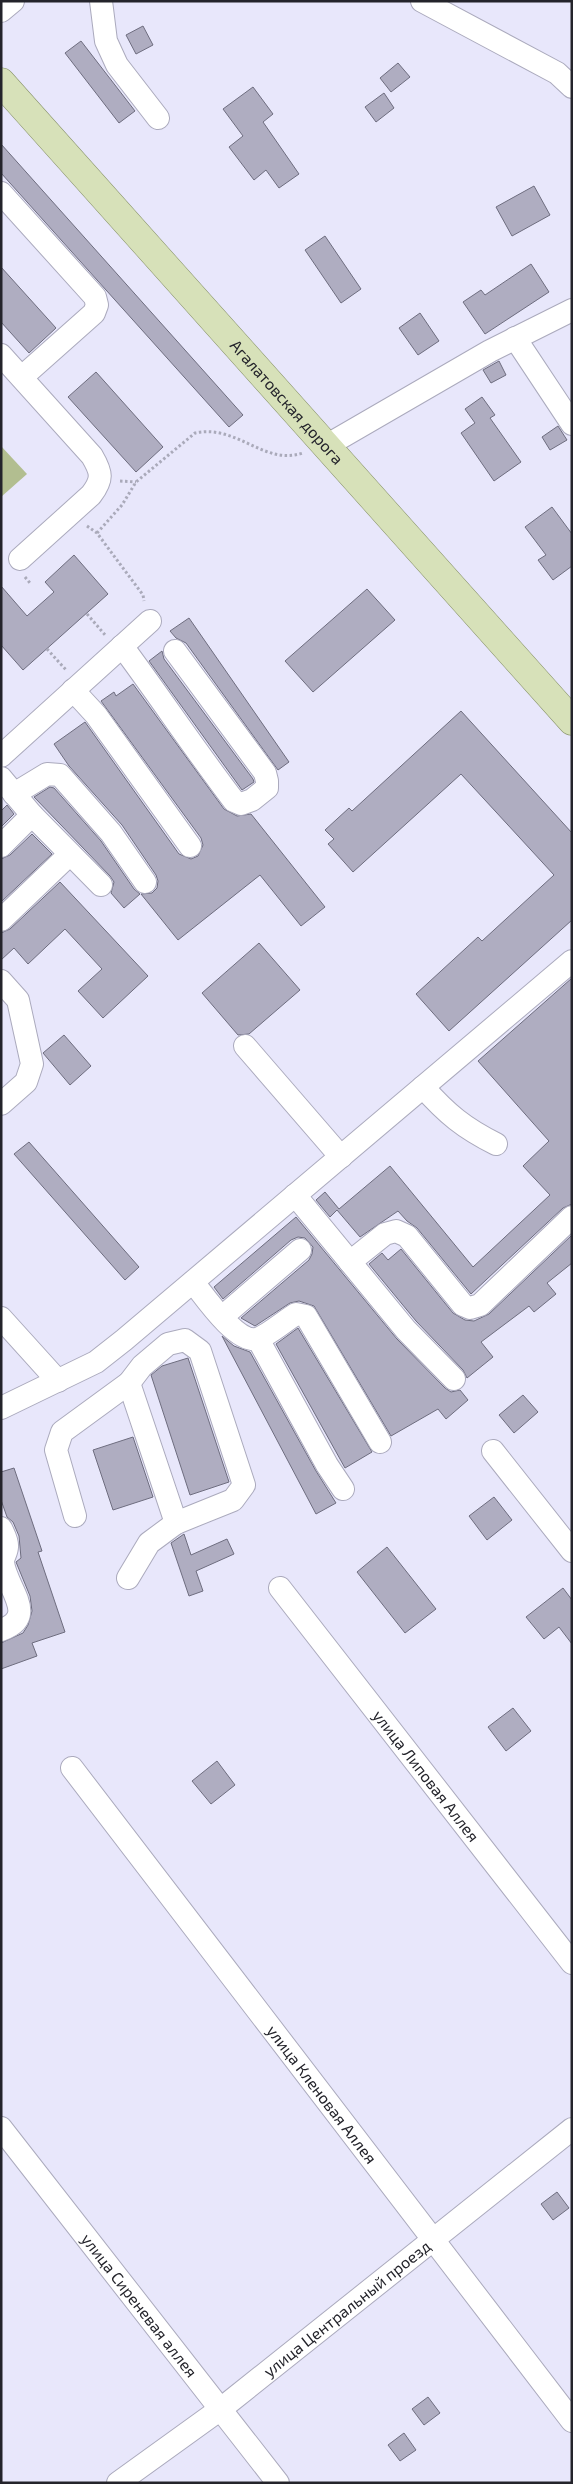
<svg xmlns="http://www.w3.org/2000/svg" width="573" height="2484" font-family="'Exo 2',sans-serif">
<style>
.green{fill:#b2be90}
.building{fill:#afadc1;stroke:#6e6d7f}
.lines{fill:none;stroke-linecap:round;stroke-linejoin:round}
.minor-casing{stroke:#abaabd;stroke-width:24}
.major-casing{stroke:#879269;stroke-width:29}
.path{stroke:#aaaaba;stroke-width:3;stroke-dasharray:2.5 2.5;stroke-linecap:butt}
.minor{stroke:#fff;stroke-width:22}
.major{stroke:#d7e1b9;stroke-width:28}
.labels{text-anchor:middle;stroke-width:4;stroke-linejoin:round;paint-order:stroke}
.street-label{font-size:16px;fill:#24242b;stroke:#fff}
</style>
<rect width="100%" height="100%" fill="#e8e7fb"/>
<path class="green" d="M1 446 27 474 1 497Z"/>
<path class="building" d="M143 26 153 45 136 54 126 35Z
M81 41 135 111 119 123 65 53Z
M398 63 410 77 391 92 380 78Z
M253 87 273 114 263 122 299 174 279 188 266 170 254 180 229 147 243 136 223 109Z
M384 93 394 108 376 122 365 107Z
M1 144 243 415 229 427 1 173Z
M534 186 550 215 512 236 496 207Z
M325 236 361 289 341 303 305 250Z
M531 264 549 292 485 334 463 302 481 290 485 295Z
M1 267 56 328 29 353 1 322Z
M420 313 439 341 418 355 399 328Z
M499 361 506 375 491 383 483 370Z
M96 372 163 447 136 472 68 397Z
M482 397 495 415 490 418 521 462 494 481 461 433 475 423 465 409Z
M558 426 567 440 550 450 542 437Z
M552 507 572 534V566L553 580 538 560 546 555 525 527Z
M74 555 108 594 23 670 1 645V586L27 616 54 592 45 582Z
M367 589 395 620 313 692 285 661Z
M189 618 289 762 278 770 186 643 176 638 170 631Z
M162 651 164 659 253 779 254 782 242 790 149 661Z
M133 684 224 809 237 816 251 814 325 907 301 926 260 875 178 940 141 894 152 893 157 888 158 881 156 875 122 825 69 766 54 744 85 722 179 854 191 859 198 856 203 845 201 838 101 701 114 692 116 696Z
M461 711 572 833V920L449 1031 416 994 478 937 482 941 554 875 461 774 353 872 328 844 334 839 325 830 349 808 352 811Z
M50 787 54 788 101 841 134 889 140 894 124 908 111 893 114 882 110 876 34 797Z
M7 805 14 814 1 827V811Z
M32 834 52 854 1 902V859L10 855Z
M60 882 148 976 103 1018 78 991 102 969 65 929 28 964 14 948 1 960V933L10 929Z
M259 943 300 990 249 1034 238 1035 202 993Z
M572 978V1204L563 1208 471 1294 417 1228 407 1221 398 1211 360 1237 337 1210 330 1217 316 1200 325 1192 339 1209 390 1166 473 1267 550 1195 523 1166 549 1141 478 1061Z
M64 1035 91 1066 70 1085 43 1053Z
M29 1142 139 1267 125 1280 14 1154Z
M296 1217 397 1339 445 1388 451 1392 460 1390 468 1400 446 1419 438 1409 391 1436 314 1306 299 1301 290 1303 255 1326 241 1318 309 1260 312 1254 313 1247 305 1238 298 1237 291 1240 223 1299 214 1287Z
M572 1235V1263L547 1283 556 1294 534 1312 529 1306 481 1342 493 1357 467 1378 463 1370 416 1321 369 1264 382 1253 388 1260 401 1249 453 1313 465 1320 474 1321 489 1314Z
M298 1328 372 1452 345 1468 276 1344Z
M222 1336 234 1346 250 1352 316 1471 336 1503 316 1514Z
M188 1358 229 1482 190 1495 151 1375 162 1366Z
M523 1395 538 1412 514 1433 499 1415Z
M133 1437 153 1497 113 1510 93 1450Z
M14 1468 42 1551 38 1552 65 1632 32 1643 37 1656 1 1669V1643L23 1633 28 1625 32 1611 30 1596 16 1562 21 1558 19 1536 13 1522 7 1517 1 1500V1472Z
M494 1497 512 1520 487 1540 469 1516Z
M184 1534 191 1555 227 1539 234 1554 196 1571 203 1591 189 1596 171 1543Z
M387 1547 436 1609 405 1633 357 1572Z
M563 1588 572 1600V1644L559 1627 544 1639 526 1617Z
M513 1708 531 1731 506 1751 488 1727Z
M217 1761 235 1785 211 1804 192 1781Z
M557 2192 569 2208 553 2220 541 2204Z
M428 2397 440 2413 424 2425 412 2409Z
M404 2433 416 2450 400 2461 388 2445Z"/>
<g class="lines">
<defs>
<g id="minor">
<path d="M101 1 106 41 117 65 158 118"/>
<path d="M422 1 557 73 572 87"/>
<path d="M1 11 13 1"/>
<path d="M1 193 95 297 97 305 94 313 22 377"/>
<path d="M515 338 572 424"/>
<path d="M1 355 92 456C102 473 103 479 91 495L20 559"/>
<path d="M326 446 490 351 572 310"/>
<path d="M122 646C160 697 195 750 234 801L241 804 252 800 267 788V781L265 773 175 651"/>
<path d="M73 690 96 715 190 846"/>
<path d="M1 756 150 621"/>
<path d="M1 778 32 815 101 885"/>
<path d="M14 794 47 774 60 775 111 833 145 882"/>
<path d="M1 846 32 815"/>
<path d="M1 920 70 854"/>
<path d="M1 981 18 1000 32 1064 26 1082 1 1104"/>
<path d="M245 1046 341 1157"/>
<path d="M423 1087C447 1114 464 1128 496 1144"/>
<path d="M295 1195 406 1330 454 1379"/>
<path d="M350 1262 385 1234 396 1231 407 1236 463 1305 470 1308 480 1305 572 1217"/>
<path d="M193 1282C205 1297 236 1343 257 1339 267 1336 286 1320 296 1314L306 1316 380 1442"/>
<path d="M222 1317 300 1250"/>
<path d="M1 1318 58 1381"/>
<path d="M258 1339 327 1465 343 1489"/>
<path d="M129 1383 176 1523"/>
<path d="M1 1408 96 1362 124 1340 572 961"/>
<path d="M493 1451 572 1551"/>
<path d="M75 1516 56 1450 62 1432 129 1383 142 1366 168 1344 185 1340 200 1351 244 1485 233 1500 176 1523 149 1543 128 1578"/>
<path d="M1 1528C3 1533 8 1541 7 1547 7 1552 3 1557 3 1562 5 1587 40 1617 1 1630"/>
<path id="s1" d="M280 1588 572 1963"/>
<path id="s2" d="M72 1768 572 2421"/>
<path id="s3" d="M1 2128 278 2483"/>
<path id="s4" d="M118 2483 222 2408 572 2129"/>
</g>
<g id="major">
<path id="s5" d="M1 82 572 721"/>
</g>
</defs>
<use href="#minor" class="minor-casing"/>
<use href="#major" class="major-casing"/>
<path class="path" d="M120 481 136 482
M87 526 97 533 143 595 144 601
M97 533 122 505 136 482 195 433C238 424 263 466 303 453
M25 577 30 583
M87 614 106 636
M47 649 67 671"/>
<use href="#minor" class="minor"/>
<use href="#major" class="major"/>
</g>
<g class="labels">
<g class="street-label">
<text dy="6" stroke="none"><textPath href="#s5" startOffset="429">Агалатовская дорога</textPath></text>
<text dy="6" stroke="none"><textPath href="#s1" startOffset="238">улица Липовая Аллея</textPath></text>
<text dy="6" stroke="none"><textPath href="#s2" startOffset="411">улица Кленовая Аллея</textPath></text>
<text dy="6" stroke="none"><textPath href="#s3" startOffset="225">улица Сиреневая аллея</textPath></text>
<text dy="6" stroke="none"><textPath href="#s4" startOffset="288">улица Центральный проезд</textPath></text>
</g>
</g>
<rect width="573" height="2484" fill="none" stroke="#24242b" stroke-width="5"/>
</svg>
